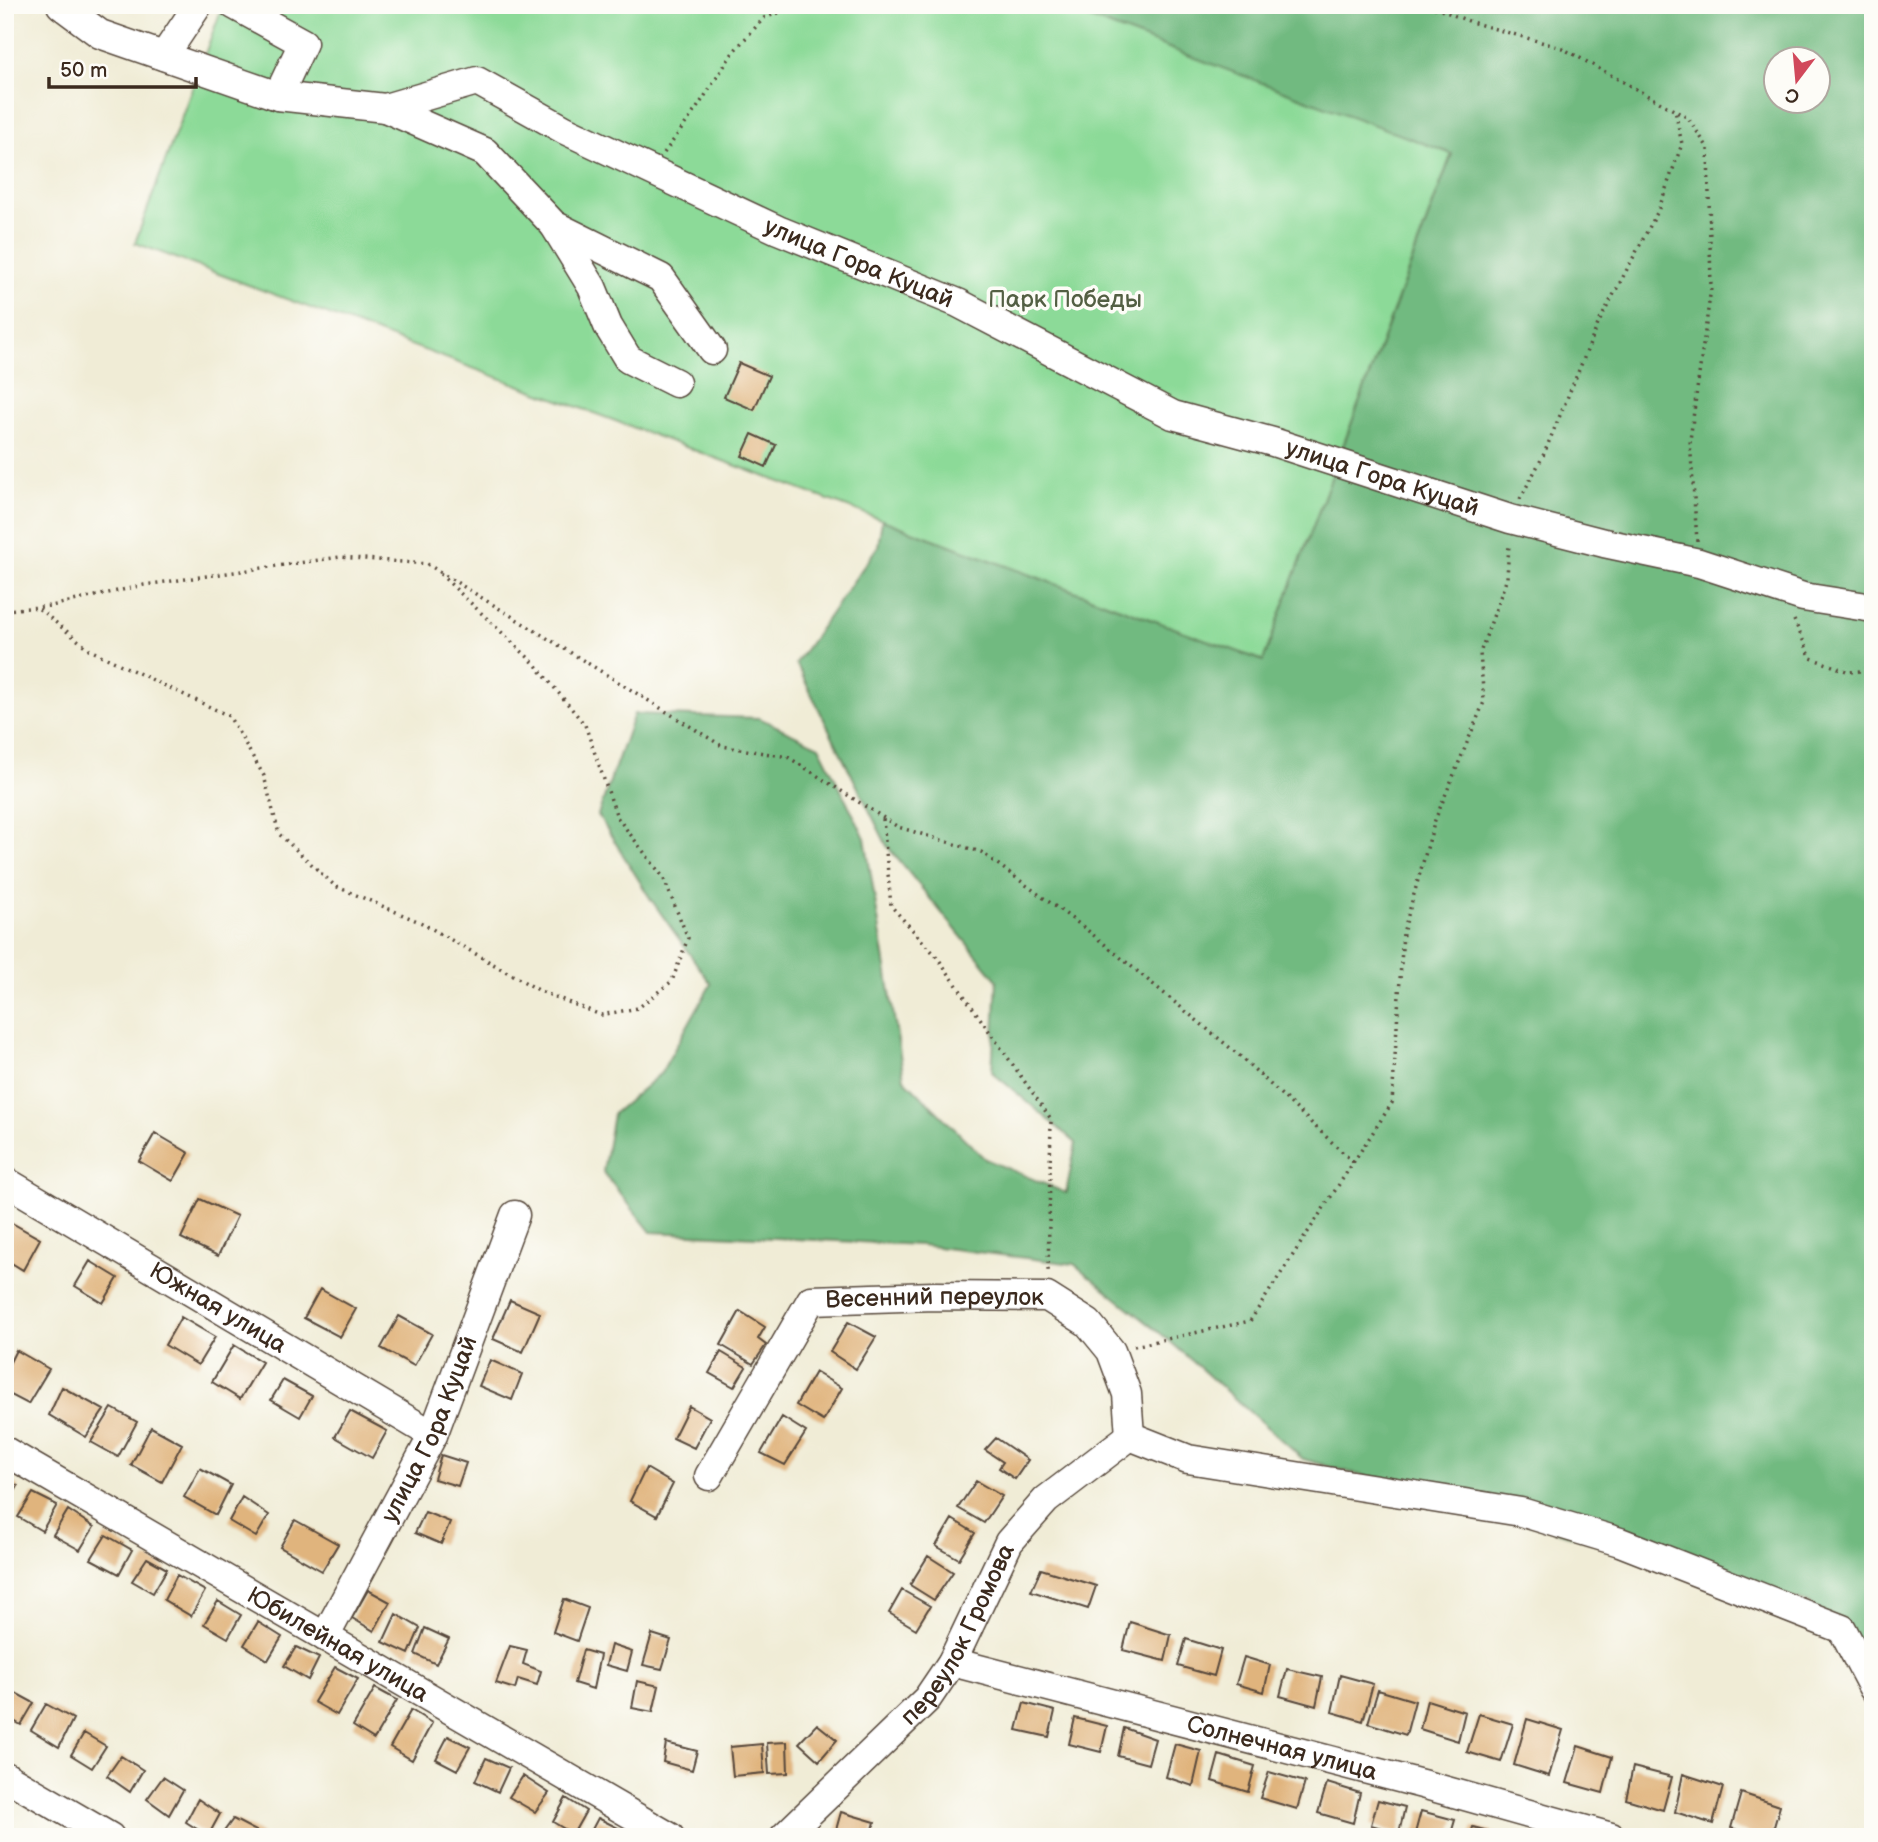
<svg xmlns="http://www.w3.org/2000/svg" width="1878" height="1842" font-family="'Balsamiq Sans',sans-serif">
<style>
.green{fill:#8cda98;stroke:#64825b;stroke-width:2}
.forest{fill:#71ba80;stroke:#56724f;stroke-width:2;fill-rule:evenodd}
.building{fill:#e0b47d}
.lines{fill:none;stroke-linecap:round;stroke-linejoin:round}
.minor-casing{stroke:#56473a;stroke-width:31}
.path{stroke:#56473a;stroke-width:3.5;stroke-dasharray:2 5;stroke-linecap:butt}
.minor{stroke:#fff;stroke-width:28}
.labels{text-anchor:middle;stroke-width:7;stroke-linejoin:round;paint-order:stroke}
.street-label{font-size:24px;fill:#3b2a1e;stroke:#fdfcf7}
.park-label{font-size:24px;fill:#535f43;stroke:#fdfcf7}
</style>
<rect width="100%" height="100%" fill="#fdfcf7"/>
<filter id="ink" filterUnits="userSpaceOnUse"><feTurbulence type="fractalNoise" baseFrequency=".0143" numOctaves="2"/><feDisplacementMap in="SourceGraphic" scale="14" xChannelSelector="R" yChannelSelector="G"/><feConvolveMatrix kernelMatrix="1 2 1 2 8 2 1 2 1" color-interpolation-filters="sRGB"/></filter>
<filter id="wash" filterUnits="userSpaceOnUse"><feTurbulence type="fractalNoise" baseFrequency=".00686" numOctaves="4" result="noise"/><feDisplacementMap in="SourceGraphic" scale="28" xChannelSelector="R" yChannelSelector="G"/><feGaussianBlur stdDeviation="1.57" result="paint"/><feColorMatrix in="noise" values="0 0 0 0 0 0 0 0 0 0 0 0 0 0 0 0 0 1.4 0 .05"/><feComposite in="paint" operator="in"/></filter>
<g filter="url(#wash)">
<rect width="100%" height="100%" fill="#f0ecd6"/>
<path class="green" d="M223 5H1054L1452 153 1263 661 135 243Z"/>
<path class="forest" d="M1054 5H1873V1665L1809 1603 1303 1459 1165 1337 1074 1264 921 1245 651 1232 603 1172 613 1114 661 1073 711 984 650 898 598 815 634 714 759 718 819 746 865 838 904 1079 985 1159 1066 1193 1076 1143 992 1072 997 980 887 846 796 663 878 546 882 520 1263 661 1452 154ZM1776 60H1818V102H1776Z"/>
<g id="blocks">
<path class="building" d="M739 363 769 376 754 410 724 397Z
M752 434 776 445 766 467 742 456Z
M155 1133 189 1153 173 1181 139 1161Z
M200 1199 237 1216 218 1256 181 1238Z
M5 1219 40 1239 23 1270 5 1259Z
M90 1261 118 1278 103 1303 75 1286Z
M320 1289 356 1309 340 1337 304 1318Z
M510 1300 540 1313 523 1352 493 1339Z
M740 1311 765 1327 758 1339 766 1345 753 1364 721 1345Z
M399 1316 432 1334 414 1366 381 1348Z
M181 1317 215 1337 198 1365 165 1345Z
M848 1322 876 1337 856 1369 830 1352Z
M234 1345 262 1362 240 1399 212 1382Z
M16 1350 49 1369 28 1404 5 1392V1372Z
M721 1352 746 1367 734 1387 709 1373Z
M490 1360 522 1374 512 1400 479 1386Z
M815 1372 842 1388 823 1421 796 1405Z
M283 1380 312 1396 300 1417 271 1400Z
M62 1387 104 1410 86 1437 49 1415Z
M689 1406 710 1418 694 1448 673 1438Z
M112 1408 137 1422 118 1457 91 1442Z
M350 1411 387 1431 372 1458 335 1437Z
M782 1417 806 1432 785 1465 761 1453Z
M151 1427 182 1444 162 1482 131 1465Z
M996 1438 1028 1460 1015 1479 999 1468 1003 1462 985 1450Z
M441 1455 466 1463 458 1486 434 1479Z
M200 1468 231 1485 216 1515 184 1497Z
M646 1468 673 1484 657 1516 630 1501Z
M5 1478 18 1486 5 1508Z
M976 1481 1002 1496 984 1523 958 1508Z
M33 1493 57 1505 42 1531 18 1517Z
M242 1497 269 1515 256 1537 229 1521Z
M68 1510 94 1527 80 1550 53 1535Z
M425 1512 450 1522 441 1544 415 1533Z
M952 1519 975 1533 959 1559 936 1546Z
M295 1520 338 1544 322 1571 280 1547Z
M106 1535 132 1550 119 1574 91 1559Z
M928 1556 953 1572 934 1600 910 1585Z
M147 1558 167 1569 153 1593 132 1581Z
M1041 1569 1096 1586 1088 1609 1031 1591Z
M177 1575 205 1591 191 1616 164 1600Z
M368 1590 390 1602 374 1631 352 1618Z
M902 1590 930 1606 916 1629 889 1613Z
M564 1599 588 1608 577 1641 553 1632Z
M218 1601 241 1615 228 1638 204 1624Z
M396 1614 420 1628 409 1654 383 1642Z
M258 1622 282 1637 268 1660 244 1645Z
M1130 1622 1171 1635 1165 1661 1123 1650Z
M425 1628 449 1639 436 1664 415 1654Z
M652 1634 671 1640 662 1669 643 1665Z
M1186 1639 1221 1650 1214 1676 1178 1666Z
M611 1645 632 1652 627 1671 606 1665Z
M510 1646 527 1650 523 1664 541 1671 537 1685 518 1679 515 1689 496 1683Z
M296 1647 319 1658 308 1680 284 1666Z
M583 1650 600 1655 593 1689 574 1683Z
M1244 1657 1270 1665 1264 1692 1236 1684Z
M335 1667 358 1679 337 1715 314 1702Z
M1287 1669 1322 1677 1316 1706 1280 1696Z
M1340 1675 1373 1684 1363 1721 1332 1712Z
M637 1681 659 1686 653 1712 632 1708Z
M375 1688 397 1700 374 1739 353 1726Z
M10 1690 34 1703 21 1725 5 1716V1698Z
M1378 1690 1415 1701 1406 1735 1368 1723Z
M1427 1700 1465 1712 1458 1741 1420 1729Z
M1024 1703 1055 1711 1049 1737 1017 1730Z
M46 1704 73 1719 59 1747 31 1730Z
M411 1710 432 1723 412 1760 390 1747Z
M1479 1714 1513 1724 1501 1762 1467 1752Z
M1075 1718 1107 1726 1101 1752 1069 1744Z
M1527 1719 1563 1730 1549 1776 1514 1765Z
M817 1724 837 1740 819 1761 799 1743Z
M1124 1728 1155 1739 1148 1764 1118 1756Z
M84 1733 106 1746 92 1768 71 1755Z
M448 1736 470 1747 457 1770 436 1759Z
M787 1742 788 1773 769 1774 767 1743Z
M666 1743 697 1751 692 1770 663 1762Z
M762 1744 764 1773 733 1776 730 1747Z
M1175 1744 1201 1751 1193 1786 1166 1777Z
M1578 1746 1612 1757 1603 1793 1567 1783Z
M1219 1755 1255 1766 1248 1792 1212 1781Z
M121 1756 143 1770 130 1792 107 1776Z
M486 1758 509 1768 498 1792 475 1781Z
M1633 1767 1672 1777 1663 1810 1626 1799Z
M1269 1772 1305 1782 1297 1809 1260 1798Z
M1683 1774 1723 1787 1713 1824 1675 1812Z
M523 1776 549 1793 535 1812 509 1797Z
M163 1777 183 1790 169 1815 147 1799Z
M1327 1783 1360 1793 1353 1823 1318 1813Z
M1741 1793 1780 1806 1771 1837H1760L1731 1828Z
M566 1798 586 1811 573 1834 553 1822Z
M198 1799 220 1814 208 1836 186 1822Z
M1378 1800 1405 1807 1399 1833 1371 1825Z
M1421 1811 1455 1820 1450 1837H1414Z
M841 1812 875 1822 871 1837H834Z
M598 1818 626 1832 624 1837H588Z
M233 1819 262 1834 260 1837H220Z
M1473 1827 1508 1836V1837H1470Z"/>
</g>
</g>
<g filter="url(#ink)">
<use href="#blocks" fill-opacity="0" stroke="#56473a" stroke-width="2"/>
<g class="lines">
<defs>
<g id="minor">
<path id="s1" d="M61 5 100 34 278 96 385 108 477 81 565 130 778 230 958 303 1173 415 1273 442 1510 519 1604 543 1699 563 1803 597 1873 608"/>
<path d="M234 5 303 43 278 96"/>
<path d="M164 56 198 5"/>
<path d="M385 108 485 152 554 225 661 278 712 350"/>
<path d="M554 225 592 287 608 326 628 359 676 383"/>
<path id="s2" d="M5 1181 433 1435"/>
<path d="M1130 1436 1188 1459 1521 1512 1620 1542 1842 1629 1873 1688"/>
<path id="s3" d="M5 1451 670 1837"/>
<path id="s4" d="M709 1476 811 1300 934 1296 1047 1297 1088 1323 1111 1351 1127 1394 1130 1436"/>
<path id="s5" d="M325 1637 433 1435 515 1215"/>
<path id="s6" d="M952 1662 1422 1784 1611 1837"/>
<path d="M5 1776 110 1837"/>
<path id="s7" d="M784 1837 927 1699 952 1662 1009 1542 1046 1500 1130 1436"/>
</g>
</defs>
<use href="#minor" class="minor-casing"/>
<path class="path" d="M1428 5 1471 22 1562 48 1688 118 1708 148 1711 288 1690 440 1697 541
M664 153 697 108 734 51 764 18 802 5
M1520 499 1543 456 1599 322 1658 211 1682 144 1675 111
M39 609 90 650 229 716 264 776 279 834 335 886 422 923 540 991 601 1015 638 1008 672 981 688 938 663 877 617 817 585 725 534 663 439 573
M5 610 51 606 144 585 340 557 427 564 722 746 788 757 898 827 981 852 1086 929 1240 1056 1353 1162
M1794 620 1811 658 1849 672 1873 670
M883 819 891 906 937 957 1051 1119 1048 1274
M1134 1346 1250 1321 1392 1103 1403 933 1435 820 1484 702 1480 653 1507 578 1509 543"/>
<use href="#minor" class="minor"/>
</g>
</g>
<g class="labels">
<g class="street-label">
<text dy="8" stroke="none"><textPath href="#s1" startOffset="864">улица Гора Куцай</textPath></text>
<text dy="8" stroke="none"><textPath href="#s1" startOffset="1432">улица Гора Куцай</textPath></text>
<text dy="8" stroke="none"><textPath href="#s4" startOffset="327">Весенний переулок</textPath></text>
<text dy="8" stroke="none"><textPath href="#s2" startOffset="248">Южная улица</textPath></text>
<text dy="8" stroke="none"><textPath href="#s5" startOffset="233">улица Гора Куцай</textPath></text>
<text dy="8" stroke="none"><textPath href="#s7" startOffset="270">переулок Громова</textPath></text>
<text dy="8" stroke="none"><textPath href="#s3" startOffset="385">Юбилейная улица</textPath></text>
<text dy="8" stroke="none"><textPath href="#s6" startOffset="341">Солнечная улица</textPath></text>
</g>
<g class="park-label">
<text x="1065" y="307">Парк Победы</text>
</g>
</g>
<rect width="1878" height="1842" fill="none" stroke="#fdfcf7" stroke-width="28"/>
<g transform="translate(1797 80) rotate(196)"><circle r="33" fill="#fdfcf7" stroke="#afa8a0" stroke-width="2"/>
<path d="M0-5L12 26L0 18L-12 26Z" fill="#d1495b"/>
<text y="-10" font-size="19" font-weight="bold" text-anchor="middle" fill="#3b2a1e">С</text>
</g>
<path d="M49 77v10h147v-10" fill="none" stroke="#3b2a1e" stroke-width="3.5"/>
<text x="60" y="77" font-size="21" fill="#3b2a1e" stroke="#fdfcf7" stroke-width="5" paint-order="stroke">50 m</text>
</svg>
